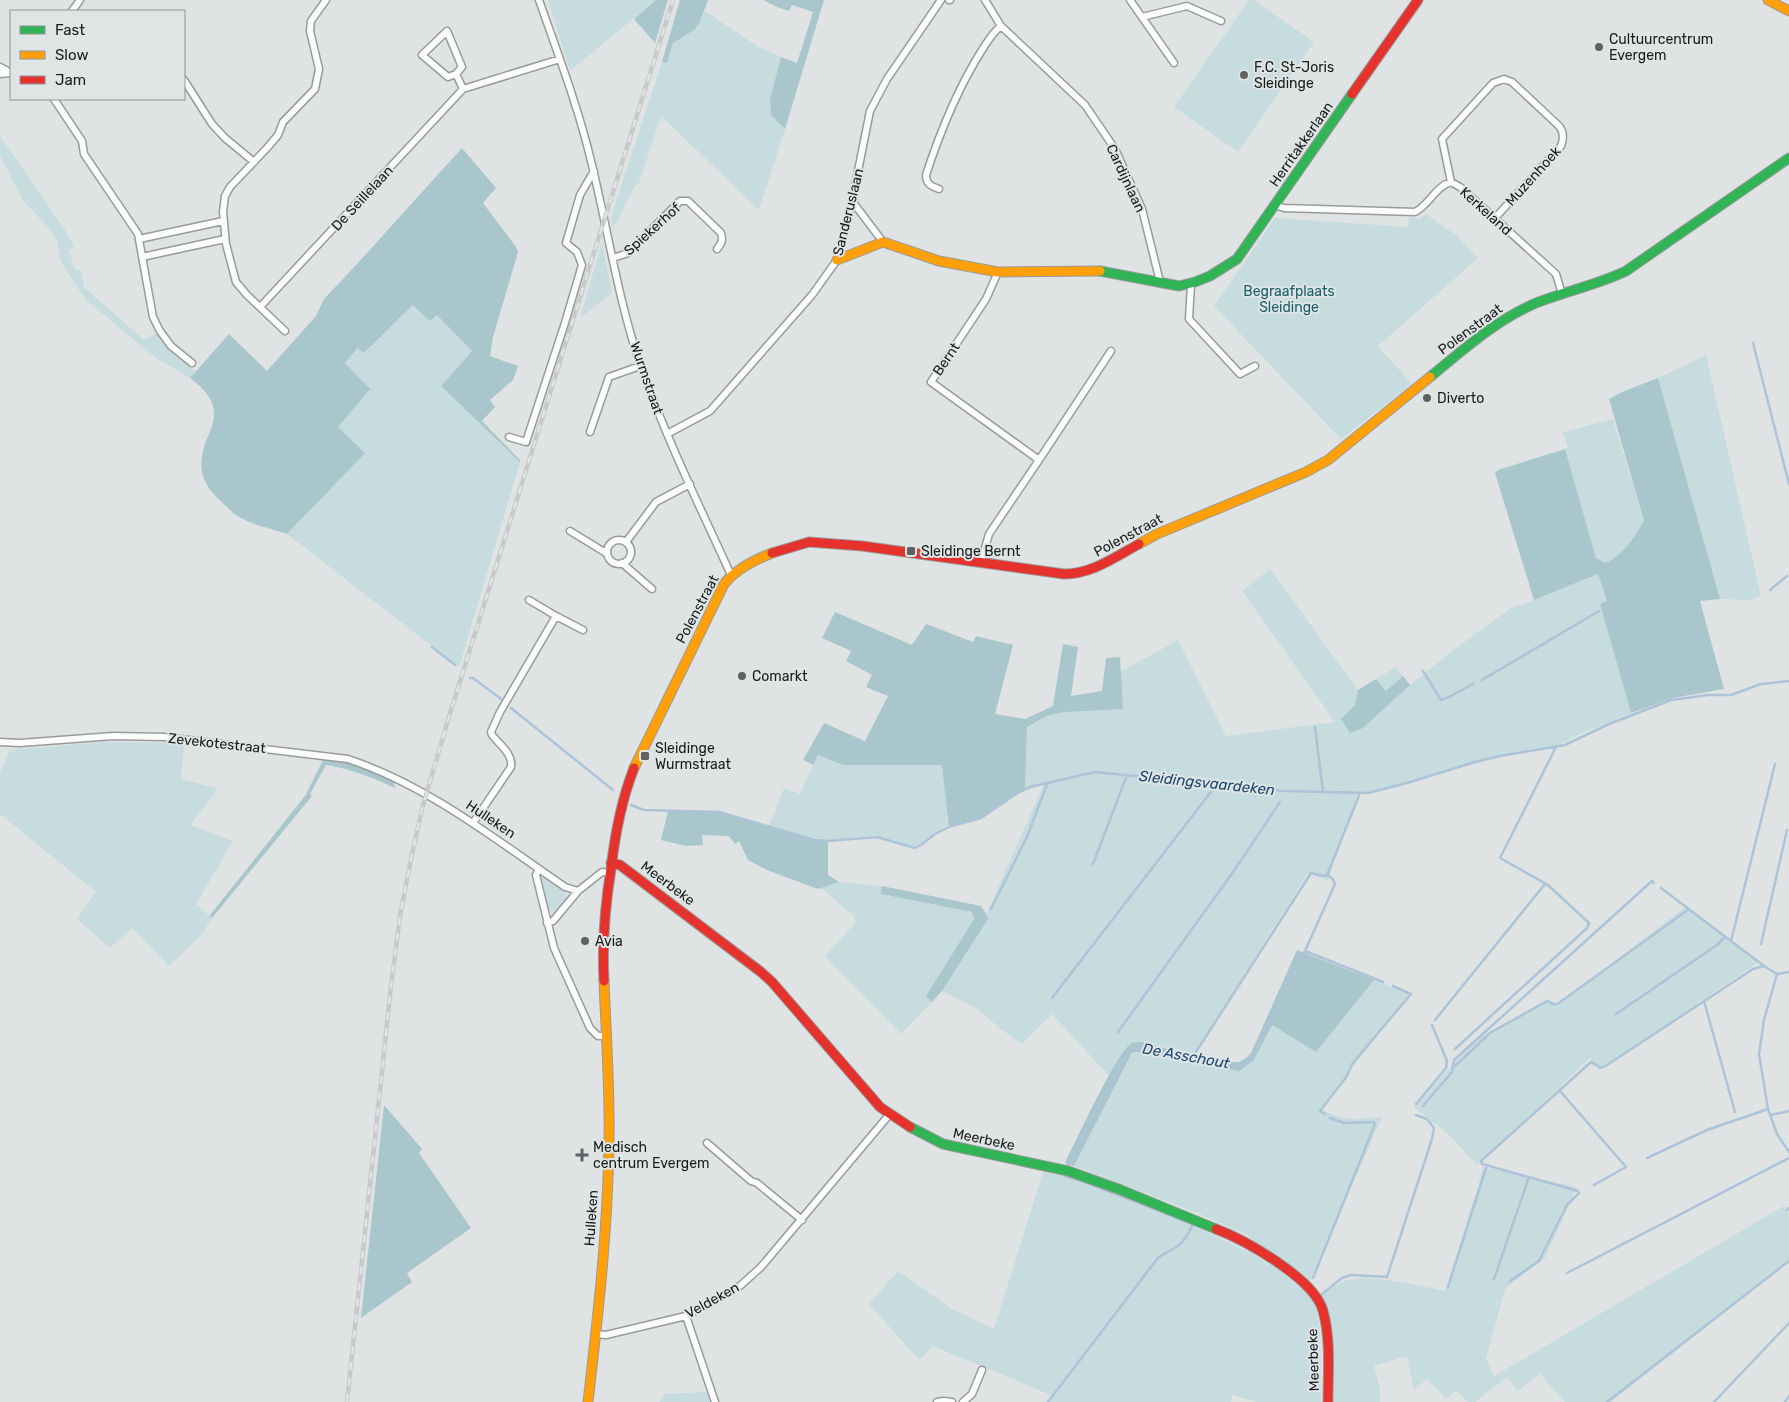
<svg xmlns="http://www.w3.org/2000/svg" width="1789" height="1402" font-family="Rubik,sans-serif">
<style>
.green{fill:#c7dcdf}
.forest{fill:#a8c6cb}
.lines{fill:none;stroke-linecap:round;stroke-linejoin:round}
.stream{stroke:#adc3d8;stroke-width:2.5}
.street-casing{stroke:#999b9b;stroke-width:9}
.fast-casing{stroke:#999b9b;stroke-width:11}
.slow-casing{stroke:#999b9b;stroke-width:11}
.jam-casing{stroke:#999b9b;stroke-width:11}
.street{stroke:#fafbfb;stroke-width:6}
.fast{stroke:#30b455;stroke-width:9}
.slow{stroke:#ff9f0a;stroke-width:9}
.jam{stroke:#e5322d;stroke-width:9}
.rail-casing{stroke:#c8c9c9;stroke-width:4.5}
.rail{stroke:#dfe4e5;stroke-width:2.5;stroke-dasharray:8;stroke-linecap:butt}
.poi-dot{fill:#5f6162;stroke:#dfe4e5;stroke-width:2}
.labels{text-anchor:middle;stroke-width:4;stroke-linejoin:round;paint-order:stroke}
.poi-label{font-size:14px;fill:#191b1c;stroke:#dfe4e5;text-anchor:start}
.street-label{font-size:14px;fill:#191b1c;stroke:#dfe4e5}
.park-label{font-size:14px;fill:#1a6069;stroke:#dfe4e5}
.water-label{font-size:15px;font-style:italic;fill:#1b4770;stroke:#dfe4e5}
</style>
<rect width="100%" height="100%" fill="#e0e3e4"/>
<path class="green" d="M548 0H656L570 71Z
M1249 0H1254L1314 42 1238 152 1174 107Z
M705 11 759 47 781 57 770 99 771 115 785 129 759 210 661 116 639 183 635 186 613 228 611 217 662 62H667L673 43 677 39 687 34 700 22Z
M0 136 65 230 74 246 69 251 75 270H81L84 287 144 340 157 333 163 343 195 371 190 378 156 358 86 300 65 269 60 259 57 239 48 227 24 202 0 156Z
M1426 214 1457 236 1478 258 1378 346 1412 384 1341 439 1214 306 1275 218 1408 227 1409 216 1419 219Z
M602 242 612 293 580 318Z
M413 305 437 314 472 351 441 386 520 462 459 667 287 534 365 453 337 427 345 363 359 348 365 353Z
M1706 355 1761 596 1749 600 1720 599 1658 378Z
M1613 419 1644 522C1634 538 1624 554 1606 563L1596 558 1565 449 1568 448 1563 432Z
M1270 569 1358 690 1355 705 1341 719 1363 728 1410 685 1456 648 1511 608 1534 600 1598 574 1607 601 1600 604 1631 713 1582 733 1559 746 1488 758 1378 791 1358 793 1328 881 1308 873 1194 1054 1147 1043 1125 1048 1109 1076 1052 1014 1022 1044 998 1027 979 1010 942 991 988 919 986 915 1044 784 1025 789 1027 728 1049 715 1065 712 1123 709 1120 672 1178 640 1226 736 1335 722 1242 591Z
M1396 667 1403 676 1386 691 1376 679Z
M103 742 184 743 181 779 216 788 215 793 190 825 233 841 196 904 212 918 202 934 169 966 132 928 110 948 77 919 96 892 0 814V772L10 750Z
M818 755 843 765H943L948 825 917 846H912L875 835 828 841 815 840 769 826 784 788 800 794Z
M546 877 563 889 567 896 564 903 554 913 547 909 540 881 542 878Z
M839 882 882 886 881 894 972 912 974 919 926 996 932 1002 901 1034 825 956 855 923 854 916 821 888Z
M1685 907 1759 962 1599 1070 1590 1058 1477 1165 1449 1135 1414 1107 1451 1066 1481 1036 1546 1001 1556 1007Z
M1374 980 1409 994 1321 1108C1339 1122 1361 1119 1382 1117L1310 1282 1286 1262 1245 1234 1197 1213 1074 1166 1132 1054 1138 1052 1239 1071 1254 1060 1272 1025 1316 1052Z
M1484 1167 1577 1187 1545 1258 1505 1289 1486 1359 1494 1376 1784 1206 1789 1214V1262L1611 1402H1565L1540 1374 1518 1391 1507 1377 1475 1402H1468L1456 1390 1446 1399 1427 1379 1414 1390 1407 1356 1374 1366 1380 1389V1402H1333C1333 1370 1339 1322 1320 1296 1330 1289 1340 1282 1351 1279 1374 1275 1422 1286 1445 1291Z
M1043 1172 1075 1178 1191 1224 1254 1255 1279 1270 1306 1293 1315 1304 1320 1330 1321 1402H1257L1232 1395 1231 1402H1046L1051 1395 933 1346 919 1360 869 1304 898 1271 952 1309 994 1329Z
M707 1392 710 1402H660L664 1394Z"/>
<path class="forest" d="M656 0H668L655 43 634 19Z
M680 0H708L700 22 694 30 673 43 667 63 662 62Z
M763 0H824L785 129 771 115 770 99 781 57 797 63 813 12 792 5 789 11 777 7Z
M462 148 496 188 483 203 516 247 518 252 493 337 490 356 518 366 513 380 490 400 495 407 482 421 520 460V462L441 386 472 351 437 315 430 321 413 305 364 353 358 348 345 363 370 389 338 427 365 453 287 534C271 528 251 525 236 515 232 513 229 508 225 505 204 486 196 473 205 444 208 435 214 425 214 415 215 399 202 387 190 378L229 334 267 371 316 316 324 299 357 264Z
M1658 378 1720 599 1700 601 1724 689 1673 698 1631 713 1600 604 1607 601 1598 574 1534 600 1495 473 1498 470 1565 449 1596 558 1606 563C1624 554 1634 538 1644 521L1609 399 1622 392Z
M835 612 912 645 926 624 973 642 976 636 1013 645 995 714 1025 719 1053 706 1063 644 1078 647 1071 696 1102 691 1106 658 1120 657 1123 709 1065 712 1049 715 1027 727 1025 789 978 820 949 828 942 765H843L818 755 813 765 803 760 824 723 865 741 888 696 866 687 872 675 846 661 851 651 822 638Z
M1403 676 1410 685 1363 728 1350 733 1341 719 1355 705 1358 690 1376 679 1386 691Z
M324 758C350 760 371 771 394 782L395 788C371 777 352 769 326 765L310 794 312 796 212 918 210 915 305 796Z
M668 811 719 812 815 840 828 841V875L839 882 818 889 767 870 748 860 739 841 735 844 729 836 702 835 703 845 686 846 661 840Z
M882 886 981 906 985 912 988 919 942 991 932 1002 926 996 974 919 972 912 881 894Z
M1297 950 1374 980 1316 1052 1272 1025 1254 1060 1239 1071 1138 1052 1132 1053 1074 1166 1065 1163C1074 1145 1119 1047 1132 1043 1144 1039 1158 1047 1169 1049 1191 1054 1212 1058 1233 1062 1242 1063 1245 1059 1251 1053Z
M384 1105 422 1149 419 1153 471 1228 407 1273 412 1282 361 1318Z"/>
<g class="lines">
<path class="stream" d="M1753 343 1789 484
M1770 590 1787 576
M1609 607 1641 706
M432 647 455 665
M1423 671 1441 700 1449 697 1473 684
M470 678H473L501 699
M1482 680 1599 611
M511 708 613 790
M1315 727 1323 792
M631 805 644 810 719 812 815 840 828 841 877 837 915 848 921 845 935 834 951 826 981 818 1019 792 1030 787 1095 772 1285 791 1368 793 1407 783 1475 762 1500 756 1565 745 1609 724 1671 700 1708 695H1731L1761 684 1789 681
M1093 864 1127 775
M1661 888 1764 966 1777 974 1789 972
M991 909 1027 837 1047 784
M1731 941 1775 764
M1761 944 1787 830
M1305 951 1383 982
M1052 998 1217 784
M1704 1001 1735 1112
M1616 1014 1717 945 1725 937
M1435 1020 1545 884
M1118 1032 1231 875 1280 802
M1455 1049 1587 928 1589 923 1548 885 1500 858 1556 747
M1196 1052 1311 873 1323 876 1327 875
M1455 1066 1490 1033 1547 1001 1556 1005 1689 909
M1560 1091 1626 1167 1594 1185
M1416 1104 1446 1068 1447 1061 1432 1025
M1423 1106 1452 1072 1454 1060 1652 881 1654 883
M1768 1109 1777 1134 1789 1152
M1325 1114 1320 1111 1347 1076 1352 1064 1411 994 1393 986
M1771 1115 1789 1111
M1647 1158 1707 1130 1768 1109 1759 1054 1764 1020 1777 974
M1068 1165 1129 1051 1135 1047 1233 1066 1244 1065 1252 1058 1305 951 1335 884 1332 878 1327 875 1360 793
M1787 1210 1789 1208
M1567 1273 1789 1158
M1313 1278 1375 1124 1373 1122 1344 1123 1330 1118
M1494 1279 1529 1177
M1510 1281 1539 1261 1567 1205 1579 1193 1578 1191 1482 1164 1481 1161 1591 1062 1601 1068 1607 1065 1753 969 1764 966
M1448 1287 1487 1165
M1322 1294 1342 1278 1351 1275 1387 1277 1432 1139 1434 1128 1427 1119 1416 1115
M1048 1402 1157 1259C1163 1254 1168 1252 1175 1248 1184 1243 1189 1233 1193 1224L1082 1181 1065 1176
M1607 1402 1789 1261
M1714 1402 1789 1323
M1785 1402 1789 1396"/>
<defs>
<path id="street" d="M539 0C558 54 579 109 592 165 608 231 619 304 641 367 666 438 700 507 731 575
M949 0H950
M985 0 1001 26 1085 105 1115 149 1142 209 1160 282
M1130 0 1174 63
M72 11 80 0
M1142 17 1187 6 1221 21
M447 31 462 67 456 74 448 77 422 55Z
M0 67 11 73
M0 74 11 73
M456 74 463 89
M184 80 212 124 225 138 254 162
M54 99 82 141 84 154 138 234 153 317 160 331 171 346 192 363
M1451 182 1442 139 1493 83 1504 79 1512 82 1559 126C1564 132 1564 138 1561 146L1495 218
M939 189C931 186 926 184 926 175 940 132 958 88 982 50 988 41 992 33 1001 26
M852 201 883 242
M1275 205 1284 208 1415 212C1429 205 1436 186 1451 182L1460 187 1556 274 1562 294
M139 239 223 221
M142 257 225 239
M613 258 628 253 680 201H688L721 233C723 240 722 243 717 249
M1191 284 1189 319 1240 374 1255 366
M260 307 463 89 560 59
M285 331 247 295 236 282 226 244 223 212 225 196 230 187 267 148 278 135 283 122 315 89 319 69 310 31 311 21 326 0
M590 432 609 377 640 366
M667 434 710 411 812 295 837 260 852 201 870 111 887 79 941 0
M509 437 526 442 564 326 582 265 577 252 566 243 580 195 594 171
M1039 460 1111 351
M570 531 606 553
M607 552a12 12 0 1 1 24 0a12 12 0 1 1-24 0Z
M626 542 656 502 690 484
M981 562 989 534 1039 460 931 382 986 299 998 272
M622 563 652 589
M529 600 556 616
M0 742 20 743 113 736 164 737 348 759C429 786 496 840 565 887L578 891 602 872 610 873
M473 823 511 767C513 754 500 745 492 735L491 732 500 712 556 616 583 630
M539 869 536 875 554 948 590 1028 598 1036H606
M547 923 553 921 578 891
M707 1143 751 1181 757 1183 802 1220
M686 1316 715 1402
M596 1334 606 1335 686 1316 740 1286 761 1267 889 1115
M937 1402 944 1401 952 1402
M963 1402 972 1394 982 1370"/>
<path id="fast" d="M1100 271 1179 286 1195 282 1210 276 1237 259 1352 94
M1430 377C1463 350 1496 320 1536 303 1566 291 1597 285 1626 271L1789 158
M910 1127 943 1144 1068 1171 1121 1190 1216 1229"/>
<path id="slow" d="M1768 0 1789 11
M837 260 883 242 939 261 998 272 1100 271
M1139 544 1157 534 1306 472 1328 460 1430 377
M634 768 724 584C736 569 754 560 772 553
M588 1402C598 1316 608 1228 609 1140 610 1087 606 1034 604 981"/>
<path id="jam" d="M1352 94 1418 0
M772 553 809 542 862 546 1064 574C1092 574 1115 557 1139 544
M611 863 620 865 761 972 772 982 880 1107 910 1127
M604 981C602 943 605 906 611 869 615 834 621 801 634 768
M1216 1229C1245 1240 1315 1279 1323 1311 1331 1340 1328 1372 1328 1402"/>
</defs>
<use href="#street" class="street-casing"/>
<use href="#fast" class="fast-casing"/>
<use href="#slow" class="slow-casing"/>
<use href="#jam" class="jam-casing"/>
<use href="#street" class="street"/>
<use href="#fast" class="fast"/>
<use href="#slow" class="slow"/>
<use href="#jam" class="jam"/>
<defs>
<path id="rail" d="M347 1402 391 986 400 916 411 859 422 809 448 720 673 0"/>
</defs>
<use href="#rail" class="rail-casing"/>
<use href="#rail" class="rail"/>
</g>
<g class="poi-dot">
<circle cx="1599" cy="47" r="5"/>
<circle cx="1244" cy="75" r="5"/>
<circle cx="1427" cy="398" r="5"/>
<rect x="906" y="546" width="10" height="10" rx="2.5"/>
<circle cx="742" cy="676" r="5"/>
<rect x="640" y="751" width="10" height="10" rx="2.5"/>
<circle cx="585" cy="941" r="5"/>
<path d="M579.5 1147.5h5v5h5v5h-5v5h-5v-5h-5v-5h5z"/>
</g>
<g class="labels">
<g class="poi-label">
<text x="1609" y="44">Cultuurcentrum<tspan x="1609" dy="16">Evergem</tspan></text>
<text x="1254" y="72">F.C. St-Joris<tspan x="1254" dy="16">Sleidinge</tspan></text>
<text x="1437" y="403">Diverto</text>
<text x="921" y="556">Sleidinge Bernt</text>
<text x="752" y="681">Comarkt</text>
<text x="655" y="753">Sleidinge<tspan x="655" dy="16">Wurmstraat</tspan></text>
<text x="595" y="946">Avia</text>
<text x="593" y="1152">Medisch<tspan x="593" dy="16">centrum Evergem</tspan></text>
</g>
<g class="street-label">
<text transform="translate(1301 144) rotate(-55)" y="5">Herritakkerlaan</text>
<text transform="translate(1533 176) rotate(-48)" y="5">Muzenhoek</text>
<text transform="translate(1126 178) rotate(65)" y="5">Cardijnlaan</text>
<text transform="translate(362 198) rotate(-47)" y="5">De Seillelaan</text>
<text transform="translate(1486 211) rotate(42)" y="5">Kerkeland</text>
<text transform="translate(848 212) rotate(-76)" y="5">Sanderuslaan</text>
<text transform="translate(652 229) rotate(-42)" y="5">Spiekerhof</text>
<text transform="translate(1470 329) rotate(-36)" y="5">Polenstraat</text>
<text transform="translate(946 359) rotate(-56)" y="5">Bernt</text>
<text transform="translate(647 378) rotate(71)" y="5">Wurmstraat</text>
<text transform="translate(1128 535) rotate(-28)" y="5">Polenstraat</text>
<text transform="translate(697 609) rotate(-62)" y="5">Polenstraat</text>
<text transform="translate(217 743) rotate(6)" y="5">Zevekotestraat</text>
<text transform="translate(491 819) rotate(34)" y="5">Hulleken</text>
<text transform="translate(668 883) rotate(37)" y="5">Meerbeke</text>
<text transform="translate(984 1139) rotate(12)" y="5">Meerbeke</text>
<text transform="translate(591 1218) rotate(-86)" y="5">Hulleken</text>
<text transform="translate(712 1300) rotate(-29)" y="5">Veldeken</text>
<text transform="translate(1313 1360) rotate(-92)" y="5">Meerbeke</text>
</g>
<g class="park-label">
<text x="1289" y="296">Begraafplaats<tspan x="1289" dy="16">Sleidinge</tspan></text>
</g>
<g class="water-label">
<text transform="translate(1207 783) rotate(6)" y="5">Sleidingsvaardeken</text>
<text transform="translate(1186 1056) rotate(10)" y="5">De Asschout</text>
</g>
</g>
<rect x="10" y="10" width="175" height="90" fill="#dfe4e5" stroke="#909495"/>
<rect x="20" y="26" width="25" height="8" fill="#30b455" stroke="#909495"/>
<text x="55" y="35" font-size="15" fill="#191b1c">Fast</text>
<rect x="20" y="51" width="25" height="8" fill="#ff9f0a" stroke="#909495"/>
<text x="55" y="60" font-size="15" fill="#191b1c">Slow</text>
<rect x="20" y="76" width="25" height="8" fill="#e5322d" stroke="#909495"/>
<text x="55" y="85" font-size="15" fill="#191b1c">Jam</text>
</svg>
